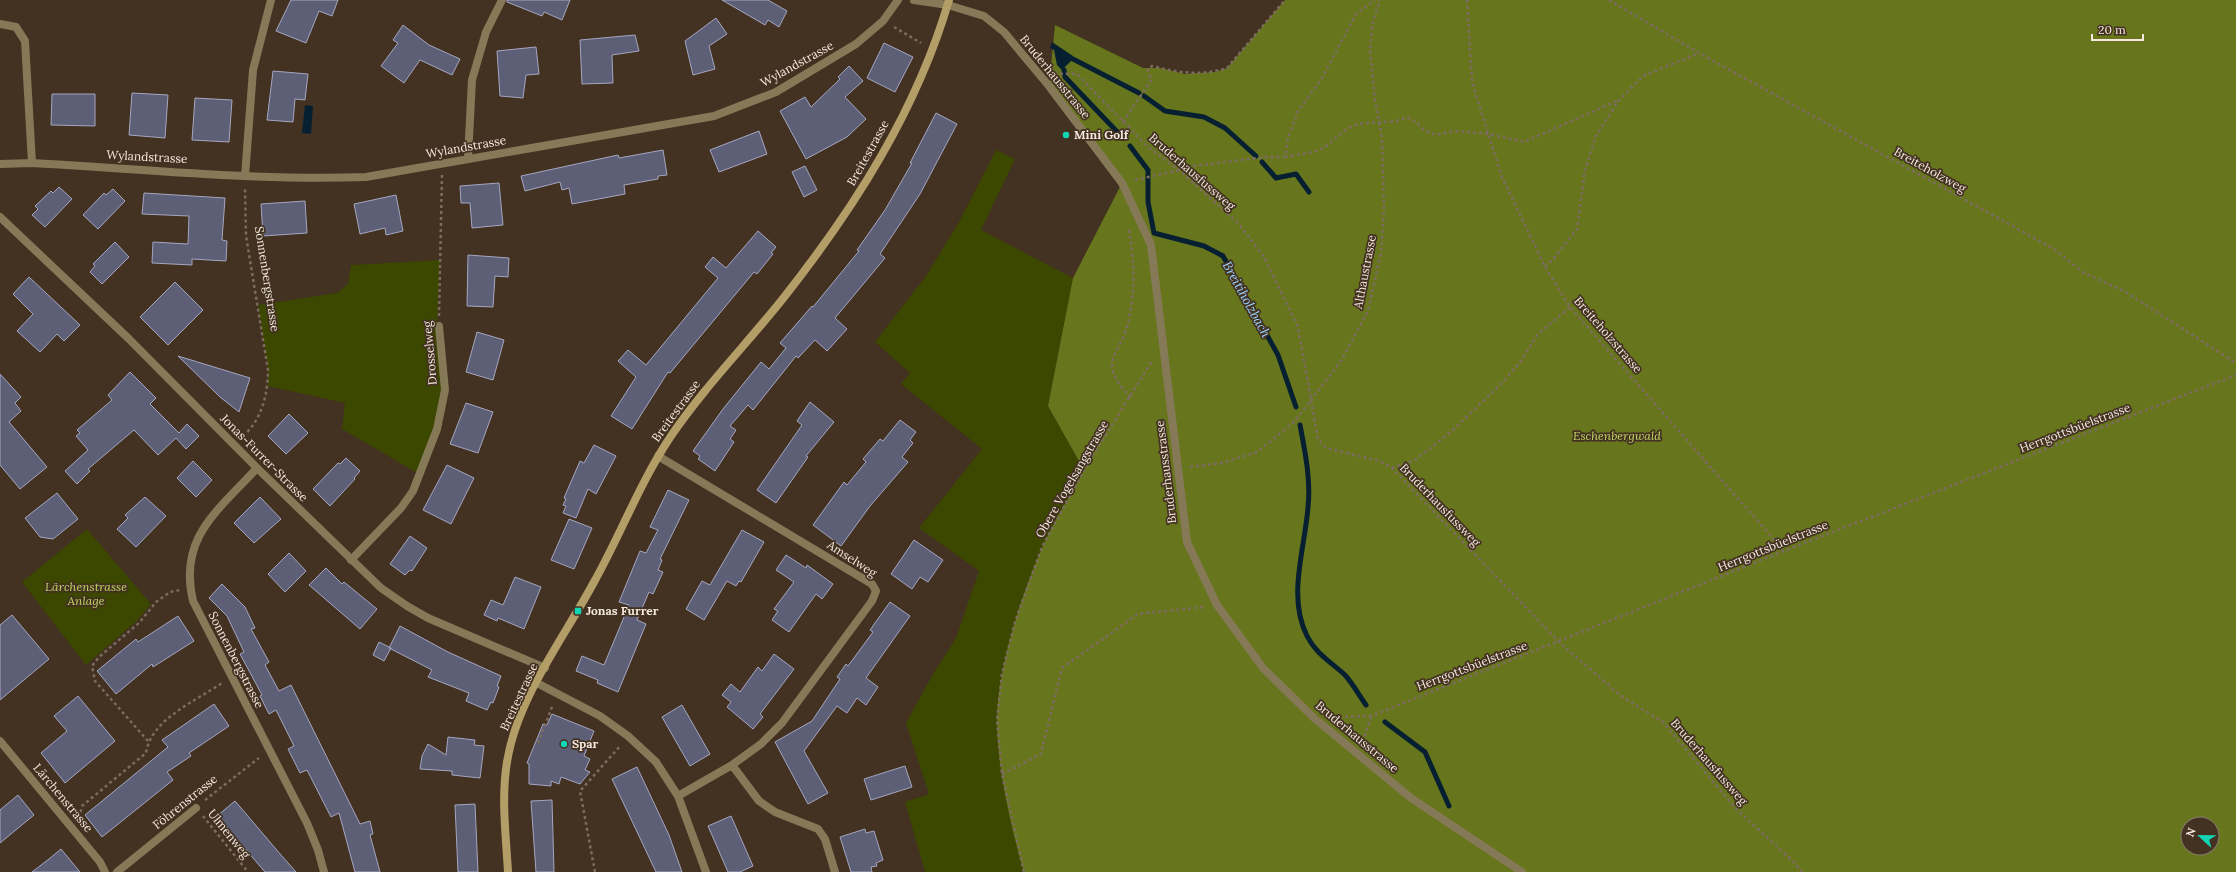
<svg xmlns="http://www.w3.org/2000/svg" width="2236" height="872" font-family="Lora,serif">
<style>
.green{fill:#3c4700}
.forest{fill:#67761d;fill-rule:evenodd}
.water{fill:#072031}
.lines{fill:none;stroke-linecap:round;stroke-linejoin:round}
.stream{stroke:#072031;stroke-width:5}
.building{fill:#5d5f76;stroke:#a5a7c1}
.path{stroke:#7c6c5f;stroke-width:2.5;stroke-dasharray:3 3;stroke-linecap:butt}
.minor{stroke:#867957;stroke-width:8}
.secondary{stroke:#b49e68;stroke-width:8}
.poi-dot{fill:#12d5b4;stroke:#433121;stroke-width:1.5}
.labels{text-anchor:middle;stroke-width:3.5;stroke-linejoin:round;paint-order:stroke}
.street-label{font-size:12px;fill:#f4e8df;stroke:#433121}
.poi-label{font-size:12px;font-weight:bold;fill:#f4e8df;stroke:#433121;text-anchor:start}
.park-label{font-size:12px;font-style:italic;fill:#c0d865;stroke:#433121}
.water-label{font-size:13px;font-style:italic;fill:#99d2ff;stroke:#433121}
</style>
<rect width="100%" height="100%" fill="#433121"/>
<path class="green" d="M996 150 1015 159 981 230 1073 278 1048 406 1084 470 1042 547 1015 622 1002 674 997 720 1019 854 1024 872H925L905 802 929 794 906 723 933 674 956 638 979 571 919 528 982 449 901 384 910 373 875 342 926 276 959 222Z
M440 260 437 325 445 390 419 474 342 429 345 403 268 386V370L258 305 337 293 348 284 351 265Z
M87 529 151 604 137 621 86 665 22 582Z"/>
<path class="forest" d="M1285 0H2236V872H1024C1011 828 997 766 997 720 998 666 1021 597 1042 548 1054 521 1070 496 1084 470L1048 406 1073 278 1122 183 1049 86 1055 25 1143 68H1160L1185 74 1215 72 1227 68ZM2188 824H2212V848H2188Z"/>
<path class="water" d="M1052 42 1073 56V59L1062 70 1057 65 1054 50 1050 48Z
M305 105 313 106 311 134 302 133Z"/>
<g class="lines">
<path class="stream" d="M1073 59 1139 93
M1064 70 1065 77 1123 138
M1144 96 1165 111 1204 117 1225 128 1256 156
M1130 146 1148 170V202L1154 233 1204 246 1223 256 1278 355 1296 407
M1262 162 1276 178 1296 174 1309 192
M1300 425C1305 451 1311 480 1308 507 1305 549 1287 596 1307 636 1316 654 1331 662 1345 675 1353 684 1359 695 1366 705
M1385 722 1425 752 1449 806"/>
</g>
<path class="building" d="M291 0H338L332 16 319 11 306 43 276 31Z
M507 0H570L562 20 544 12 542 16 507 2Z
M722 0H768L787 11 779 27 768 20 765 25Z
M716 18 727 34 709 46 715 69 693 75 685 41Z
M403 25 429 45 460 59 452 75 420 60 404 83 381 66 398 43 393 40Z
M635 35 639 51 612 55 613 83 582 84 580 40Z
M884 43 913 57 895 92 867 78Z
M536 47 539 74 526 75 523 98 500 96 497 51Z
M849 66 863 81 845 97 866 119 847 137 806 159 780 111 805 97 811 107 840 79 838 77Z
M273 71 308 74 305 100 295 99 293 122 267 120Z
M132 93 168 95 165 138 129 135Z
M52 94H95V126L51 125Z
M195 98 232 100 229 142 192 140Z
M936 113 957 124 920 194 880 254 885 258 835 318 847 329 827 351 815 340 798 358 796 356 753 410 748 405 730 426 736 430 730 439 734 442 715 471 698 459 700 456 693 451 723 409 761 362 769 369 786 348 780 343 812 306 813 307 859 251 857 250 885 210 912 163H910Z
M759 131 767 154 719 172 710 150Z
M663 150 667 175 658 176V179L624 185 625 194 572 204 569 188 562 190 560 182 525 191 521 176 618 155 619 158Z
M805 166 817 190 804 197 792 172Z
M499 183 503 225 472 228 470 203H461L460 186Z
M59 187 72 199 45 227 32 215 38 209 35 206 51 191 53 193Z
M113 189 125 201 98 229 83 215 104 193 106 195Z
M144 193 225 198 222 240 227 241 226 261 192 259V265L152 263 153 242 188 244 189 216 142 214Z
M396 195 403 231 386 235 385 228 360 234 354 204Z
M305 201 307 233 263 236 261 204Z
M758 231 776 247 771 253 773 254 757 274 754 272 670 373 668 372 632 429 611 416 636 377 618 361 628 350 646 365 718 278 705 267 713 257 726 268Z
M115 242 129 257 102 284 90 272 95 266 93 264Z
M468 255 509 258 508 277 495 276 493 307 467 306Z
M29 277 80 325 64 341 57 334 40 352 17 331 33 314 13 294Z
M175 282 203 310 168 345 140 317Z
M477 332 504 340 493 380 466 372Z
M178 356 250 378 239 412 220 397Z
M130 372 156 398 150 404 179 433 187 424 199 436 186 449 176 438 158 455 134 430 88 469 90 471 77 484 65 471 88 450 76 436 80 433 77 430 112 400 108 395Z
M0 374 21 397 15 403 21 411 9 422 47 467 20 489 0 465Z
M810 402 834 422 806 456 808 457 776 503 757 490 802 425 797 421Z
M466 403 493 412 478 453 450 444Z
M289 414 308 433 286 454 268 436Z
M900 420 916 432 910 440 913 443 902 457 908 462 870 506 841 546 813 525 844 482 847 485 866 462 863 459 880 439 883 441Z
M594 445 616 456 596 494 588 489 576 518 563 513 566 506 563 505 566 499 564 498 580 461 584 463Z
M346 458 360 471 354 478 355 479 330 506 313 489 338 463 340 464Z
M193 461 212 480 196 497 177 478Z
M447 465 474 478 451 524 423 510Z
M668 490 689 500 660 559 662 560 658 570 663 572 653 594 649 592 637 620 646 624 618 692 597 683 598 680 576 671 582 656 604 665 629 605 619 602 640 551 646 553 658 530 650 527Z
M57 493 78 519 53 539 40 537 25 518Z
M145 497 166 516 136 547 117 529 128 518 125 515Z
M260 497 281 519 254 543 234 523Z
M569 519 592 528 574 569 551 560Z
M742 530 764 542 741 582 739 581 736 586 727 581 704 620 686 609 702 581 710 585Z
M410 536 427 548 412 571 410 570 405 575 390 564Z
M914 540 943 560 928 582 920 577 912 589 891 574Z
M289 553 306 571 285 592 268 574Z
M786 555 806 568 807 565 833 584 822 599 816 594 789 632 772 620 778 611 774 609 794 582 776 570Z
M326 568 342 584 344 582 377 609 360 629 309 585Z
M515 577 541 587 524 629 498 618 497 621 484 615 491 600 503 605Z
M222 584 245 607 255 628 251 629 269 662 265 665 279 691 291 685 360 824 370 821 373 834 370 835 380 872H355L339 813 331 817 307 770 300 773 288 749 294 746 276 710 269 714 260 696 262 695 240 654 244 652 227 616 209 598Z
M890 602 910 616 866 678 878 687 866 705 857 698 847 713 837 706 804 751 828 793 808 804 775 742 812 721 840 679 837 677 846 664 848 666 873 632 870 630Z
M12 615 49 659 0 700V625Z
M178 616 194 641 153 667 152 664 116 694 97 671 136 639 138 642Z
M400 626 448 652 501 676 497 686 499 687 493 703 491 702 487 710 466 701 469 693 428 677 432 670 389 648Z
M379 642 391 648 384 661 373 655Z
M774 654 794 669 760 714 763 717 753 729 727 707 731 702 722 695 731 684 740 692 758 667 762 671Z
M78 696 115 741 65 783 41 753 67 731 54 716Z
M214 704 229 726 189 753 191 756 167 772 173 780 102 837 85 815 168 747 162 740Z
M682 705 710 754 690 766 662 717Z
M552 714 594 731 584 756 590 759 585 770 590 772 580 784 561 777 559 784 551 781V786L529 784V764L527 763 543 724 547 725Z
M448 737 475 740 474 745 484 746 480 778 452 775V771L420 769 422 756 428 744 446 755Z
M905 766 912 787 871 800 864 779Z
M637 767 669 835 682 872H656L612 779Z
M18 795 34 815 0 843V810Z
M552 800 554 872H536L531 801Z
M235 801 281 855 296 872H265L217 816Z
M475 804 478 872H458L455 805Z
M731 816 753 866 740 872H728L708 826Z
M865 829 866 833 874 831 883 860 876 863 877 866 871 867 872 872H851L840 837Z
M61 849 80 872H32L49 859Z"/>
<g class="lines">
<path class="path" d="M1467 0 1472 82 1502 177 1545 267 1570 307 1784 551
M1609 0 1699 53 2054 249 2084 273 2124 291 2236 363
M894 27 921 43
M1054 72C1062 75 1069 73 1077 74L1148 147 1179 170 1239 224 1264 257 1298 327 1318 439 1326 448 1380 461 1392 468 1559 642 1621 696 1663 722 1736 809 1793 861 1802 872
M1123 122 1152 79 1149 75 1148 69 1152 66C1179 73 1200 76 1227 68L1285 0
M1285 157C1297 154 1316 154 1326 146 1337 138 1341 130 1356 125 1372 120 1393 125 1407 117L1416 122 1424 130 1436 135 1454 131 1489 134 1524 142 1619 100
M1135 180 1179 170 1185 167 1266 157H1285L1288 138 1298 111 1322 78 1356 14 1375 0
M1129 230C1135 263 1136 300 1125 333 1122 343 1111 355 1112 367 1114 379 1123 389 1131 398
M1545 267 1555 257 1577 229 1585 170 1596 136 1619 100 1643 76 1699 53
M439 316 442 175
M243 436C262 420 268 393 268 370L246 236 245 188
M1190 467 1222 463 1257 452 1294 422 1341 361 1368 311 1381 253 1384 208 1382 139 1375 100 1370 50 1373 22 1380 0
M1392 468 1415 460 1453 430 1503 382 1521 361 1537 335 1570 307
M1333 717 1371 716 1784 551 2236 375
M148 741 95 681 92 666 99 657 139 623 156 602 170 592 180 590
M1363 742 1371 716
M538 743 552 707
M1002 774 1041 754 1062 668 1138 614 1204 607
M205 800 259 758
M203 816 248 872
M79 818 82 806 146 753C151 719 196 701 222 683
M595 872 580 791 621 745
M1024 872 1002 774 997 720 1002 674 1015 622 1042 547 1084 470 1152 361"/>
<path class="minor" d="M914 0 948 5 984 16 1004 32 1049 86 1122 183 1151 245 1187 542 1217 605 1263 668 1314 718 1411 798 1522 872
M0 24 16 27 25 41 32 163
M468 158 472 80 486 32 502 0
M0 164 32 163C143 169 255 181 366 177L714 116 776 92 856 44 883 21 898 0
M245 176 253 70 271 0
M0 217 128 338 257 468 381 588 407 606 428 618 545 668
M658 456 872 584 876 591 872 601 782 723 761 744 732 765
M257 468C218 511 178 537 193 601L307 823 318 850 324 872
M351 560 401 508 413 491 437 429 445 390 439 326
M537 683 600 716 628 736 656 762 678 796 706 872
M0 741 100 862 105 872
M678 796 732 765 759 801 775 812 818 829 825 839 835 872
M117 872 196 808"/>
<path class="secondary" d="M508 872C506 836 501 798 507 762 517 698 564 638 594 582 621 534 640 482 671 436 705 386 748 343 785 296 855 207 917 110 949 0"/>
</g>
<g class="poi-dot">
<circle cx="1066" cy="135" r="4"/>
<rect x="574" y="607" width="8" height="8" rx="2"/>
<circle cx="564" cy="744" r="4"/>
</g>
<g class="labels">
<g class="street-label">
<text transform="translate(797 64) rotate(-29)" y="4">Wylandstrasse</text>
<text transform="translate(1055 77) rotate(51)" y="4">Bruderhausstrasse</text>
<text transform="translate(466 147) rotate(-10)" y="4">Wylandstrasse</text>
<text transform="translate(868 153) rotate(-61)" y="4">Breitestrasse</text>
<text transform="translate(147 157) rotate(3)" y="4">Wylandstrasse</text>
<text transform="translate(1930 170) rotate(29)" y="4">Breiteholzweg</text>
<text transform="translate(1192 172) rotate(41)" y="4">Bruderhausfussweg</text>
<text transform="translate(1365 272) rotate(-79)" y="4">Althaustrasse</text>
<text transform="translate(267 279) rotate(81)" y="4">Sonnenbergstrasse</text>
<text transform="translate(1608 335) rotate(49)" y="4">Breiteholzstrasse</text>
<text transform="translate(430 353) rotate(-95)" y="4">Drosselweg</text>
<text transform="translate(676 411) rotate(-54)" y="4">Breitestrasse</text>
<text transform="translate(2075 428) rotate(-21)" y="4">Herrgottsbüelstrasse</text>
<text transform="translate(264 458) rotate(45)" y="4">Jonas-Furrer-Strasse</text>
<text transform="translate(1166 472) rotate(-97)" y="4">Bruderhausstrasse</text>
<text transform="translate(1072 479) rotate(-60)" y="4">Obere Vogelsangstrasse</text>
<text transform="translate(1440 505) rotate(46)" y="4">Bruderhausfussweg</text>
<text transform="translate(1773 546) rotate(-22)" y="4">Herrgottsbüelstrasse</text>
<text transform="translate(852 559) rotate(33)" y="4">Amselweg</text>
<text transform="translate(236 660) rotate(63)" y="4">Sonnenbergstrasse</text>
<text transform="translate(1472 666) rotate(-21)" y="4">Herrgottsbüelstrasse</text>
<text transform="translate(519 697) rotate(-65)" y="4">Breitestrasse</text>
<text transform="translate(1357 737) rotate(40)" y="4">Bruderhausstrasse</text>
<text transform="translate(1709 762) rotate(49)" y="4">Bruderhausfussweg</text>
<text transform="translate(63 798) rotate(50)" y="4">Lärchenstrasse</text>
<text transform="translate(185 802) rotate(-39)" y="4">Föhrenstrasse</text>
<text transform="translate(229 834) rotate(51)" y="4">Ulmenweg</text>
</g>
<g class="poi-label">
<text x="1074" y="139">Mini Golf</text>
<text x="586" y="615">Jonas Furrer</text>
<text x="572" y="748">Spar</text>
</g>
<g class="park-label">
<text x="1617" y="440">Eschenbergwald</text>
<text x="86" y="591">Lärchenstrasse<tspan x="86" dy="14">Anlage</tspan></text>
</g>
<g class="water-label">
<text transform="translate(1247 299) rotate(61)" y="5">Breitiholzbach</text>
</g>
</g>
<g transform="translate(2200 836) rotate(292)"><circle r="19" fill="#433121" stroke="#8a7a6d"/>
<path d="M0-3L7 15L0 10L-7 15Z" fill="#12d5b4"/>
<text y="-6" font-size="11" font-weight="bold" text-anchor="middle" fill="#f4e8df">N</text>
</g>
<path d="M2092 34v6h51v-6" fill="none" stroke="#f4e8df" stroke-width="2"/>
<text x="2098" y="34" font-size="12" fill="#f4e8df" stroke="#433121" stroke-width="3" paint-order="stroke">20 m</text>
</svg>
